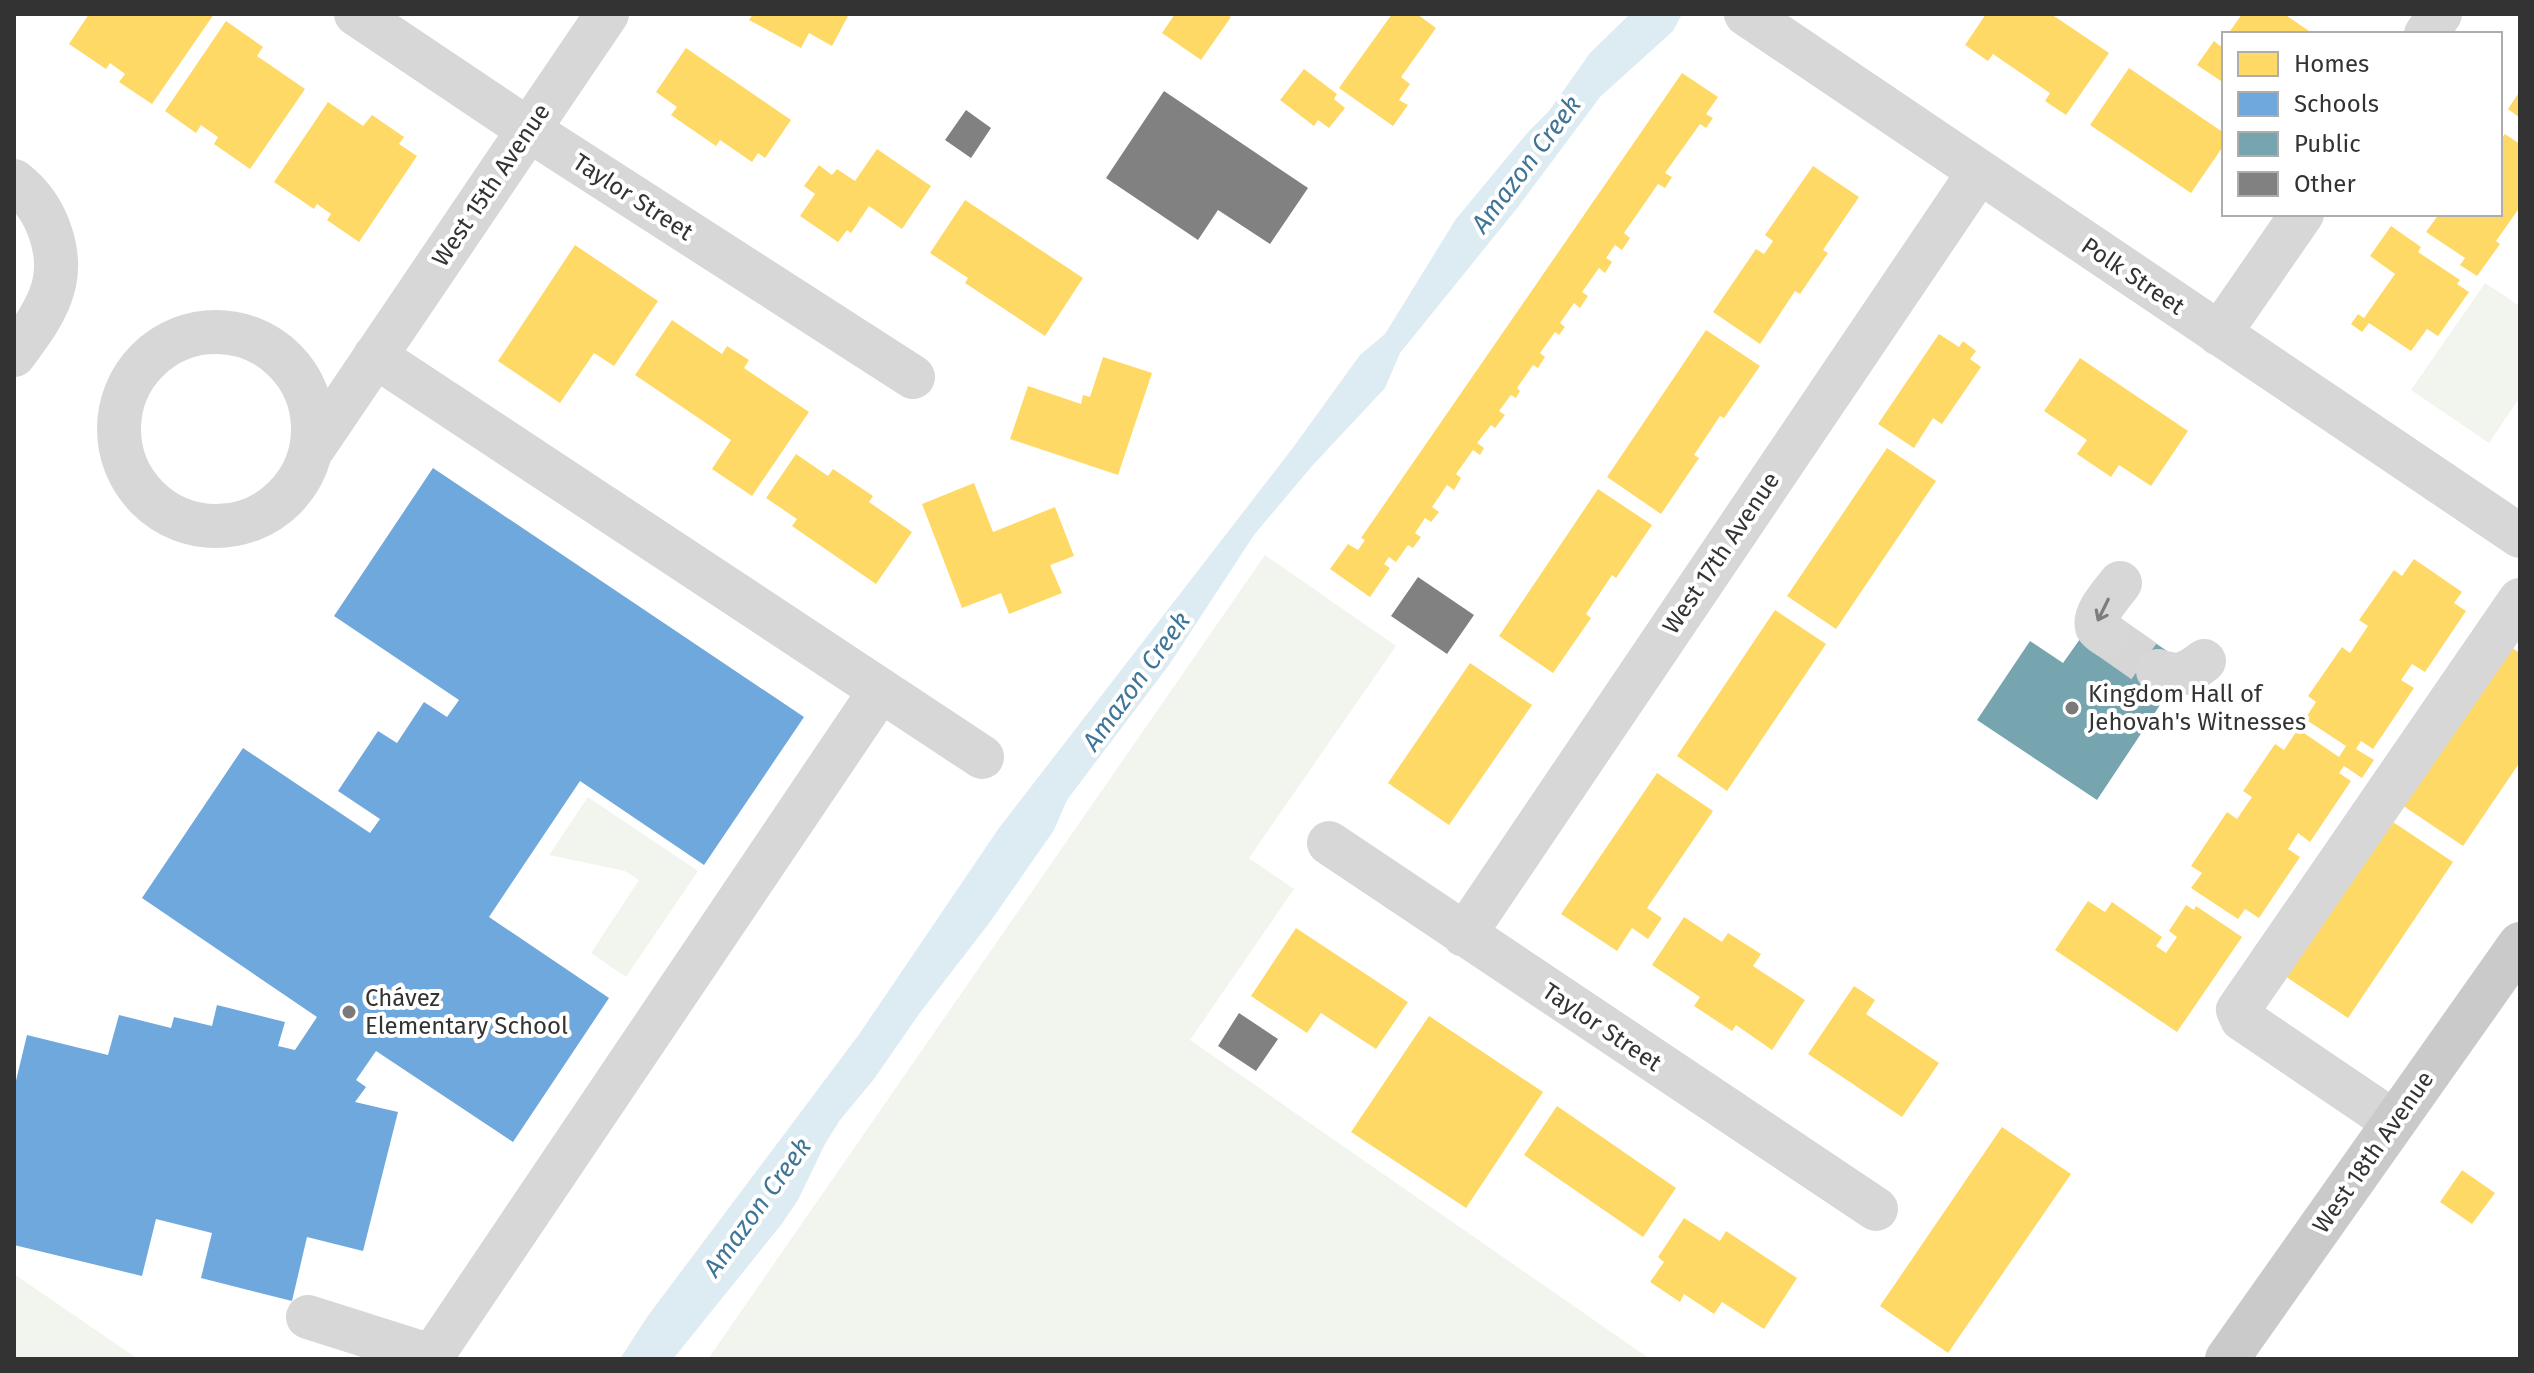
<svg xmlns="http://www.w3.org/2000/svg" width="2534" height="1373" font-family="'Fira Sans',sans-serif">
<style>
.green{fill:#f1f5ed}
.water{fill:#ddebf3}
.homes{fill:#ffd966}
.schools{fill:#6fa8dc}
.public{fill:#76a5af}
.building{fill:#818181}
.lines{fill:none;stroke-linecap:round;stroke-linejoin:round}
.minor-tunnel{stroke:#d6d6d6;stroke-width:44;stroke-dasharray:44 22;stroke-linecap:butt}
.minor{stroke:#d7d7d7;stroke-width:44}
.major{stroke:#cacaca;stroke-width:44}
.oneway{stroke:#7d7d7d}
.poi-dot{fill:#7a7a7a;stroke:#fff;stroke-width:3}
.labels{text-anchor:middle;stroke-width:8;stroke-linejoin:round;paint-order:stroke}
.street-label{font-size:24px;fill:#333;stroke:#fff}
.poi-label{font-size:24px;fill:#333;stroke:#fff;text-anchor:start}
.water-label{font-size:26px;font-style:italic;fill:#3f7597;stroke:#fff}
</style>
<rect width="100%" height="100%" fill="#fff"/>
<path class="green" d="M2485 283 2520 306V397L2489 443 2411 390Z
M1265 555 1396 646 1249 858 1294 889 1190 1040 1650 1359H708Z
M588 797 698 871 626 977 591 953 639 880 625 871 549 855Z
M14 1274 138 1359H14Z"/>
<path class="water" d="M1630 14H1682L1673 31 1600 97 1518 207 1400 353 1385 388 1312 466 1254 535 1169 665 1067 800 1054 830 990 922 919 1014 874 1079 840 1120 825 1144 798 1200 781 1225 673 1359H620L647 1317 860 1033 999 828 1292 449 1360 355 1385 334 1456 219 1528 132 1549 111 1590 53Z"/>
<path class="homes" d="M89 14H214L152 104 119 82 125 74 110 63 106 69 69 44Z
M753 14H849L832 46 809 33 801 48 749 20Z
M1175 14H1226L1231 17 1201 60 1162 33Z
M1392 14H1417L1436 28 1401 77 1410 84 1399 100 1408 105 1393 126 1339 88Z
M1986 14H2051L2109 53 2066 115 2045 101 2050 93 1993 54 1988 61 1965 45Z
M2242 14H2284L2309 31 2306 34H2228Z
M226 21 263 47 257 56 305 89 250 169 214 144 218 137 201 125 196 133 165 111Z
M2214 41 2220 46 2224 41V83L2197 65Z
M686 48 791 120 765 158 758 153 752 162 720 140 716 146 671 115 677 107 656 92Z
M2129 68 2224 133V145L2191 193 2090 125Z
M1304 69 1337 94 1334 99 1345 108 1329 128 1318 120 1314 126 1280 100Z
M1682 73 1718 97 1706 114 1713 118 1706 128 1700 124 1665 173 1672 177 1665 188 1658 184 1624 233 1630 238 1622 250 1615 245 1606 258 1612 262 1605 273 1599 268 1582 292 1588 296 1580 308 1574 303 1560 323 1565 327 1559 335 1555 332 1540 353 1545 357 1538 368 1533 365 1517 388 1520 391 1516 398 1511 395 1499 411 1505 415 1495 428 1491 425 1477 443 1484 448 1480 455 1473 450 1456 474 1461 478 1454 490 1447 485 1432 507 1439 512 1431 522 1425 518 1415 533 1421 537 1413 548 1408 545 1396 562 1389 557 1384 564 1390 568 1370 597 1330 569 1348 544 1358 550 1365 540 1361 538Z
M2520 91V118L2508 109Z
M328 102 363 126 372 115 404 137 399 144 417 156 359 242 327 220 331 214 317 204 314 209 274 182Z
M2505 134 2520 144V207L2496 241 2500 244 2477 276 2460 265 2465 258 2426 232 2439 214H2500V140Z
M877 149 931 186 902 229 869 206 851 233 847 230 838 242 800 216 815 194 804 186 819 165 832 175 837 169 855 181Z
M1813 166 1859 197 1823 250 1828 253 1800 294 1795 291 1760 344 1713 312 1756 249 1764 254 1773 241 1765 235Z
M965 200 1083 278 1045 336 965 283 968 278 930 253Z
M2391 226 2421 247 2418 252 2460 280 2457 284 2469 292 2438 336 2427 329 2411 351 2369 323 2362 332 2351 324 2358 314 2364 318 2395 274 2370 256Z
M575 245 658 301 614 366 594 353 560 403 498 361Z
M672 320 722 354 727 346 749 360 744 368 809 412 752 496 712 469 731 440 635 375Z
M1706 330 1760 366 1724 418 1720 416 1694 455 1699 458 1661 514 1607 477Z
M1939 334 1959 347 1963 341 1976 351 1970 359 1981 367 1942 424 1933 418 1914 448 1878 424Z
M1103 357 1152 373 1118 475 1010 439 1028 386 1081 404 1083 395 1090 397Z
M2080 358 2188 431 2151 486 2119 465 2111 477 2077 454 2087 440 2044 411Z
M1887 448 1936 481 1836 629 1787 596Z
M796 454 828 476 833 469 873 496 869 502 912 532 876 584 792 526 797 519 766 498Z
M974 483 993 532 1055 507 1074 556 1050 565 1062 593 1009 614 1001 593 962 608 922 504Z
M1598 489 1652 525 1616 578 1612 575 1586 614 1591 618 1553 673 1499 636Z
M2414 559 2462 592 2454 603 2466 611 2425 672 2412 664 2401 680 2414 688 2373 749 2361 741 2356 749 2374 760 2362 778 2344 766 2339 773 2351 781 2310 842 2298 833 2288 849 2300 857 2259 918 2245 909 2238 919 2191 888 2202 873 2191 866 2227 812 2237 819 2252 797 2243 791 2275 744 2284 750 2298 729 2339 757 2346 746 2305 719 2316 702 2308 696 2342 647 2350 653 2368 626 2359 620 2394 570 2402 576Z
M1775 610 1826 644 1727 791 1677 756Z
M2502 641 2520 653V762L2463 846 2393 799Z
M1470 663 1532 705 1449 825 1388 783Z
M1657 773 1713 811 1647 908 1662 918 1648 939 1632 928 1617 951 1561 914Z
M2384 816 2453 862 2348 1018 2279 972Z
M2088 901 2105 912 2112 902 2162 937 2156 946 2166 953 2177 937 2169 931 2186 905 2194 910 2196 906 2242 937 2177 1032 2055 950Z
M1684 917 1722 942 1728 933 1761 954 1753 966 1805 1000 1772 1050 1736 1025 1732 1031 1694 1006 1700 997 1652 965Z
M1296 928 1408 1002 1376 1049 1321 1013 1307 1033 1251 996Z
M1854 986 1875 1000 1866 1014 1939 1063 1902 1117 1808 1054Z
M1429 1016 1543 1092 1466 1208 1351 1132Z
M1557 1106 1676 1188 1643 1237 1524 1155Z
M2002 1127 2071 1174 1948 1353 1880 1306Z
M2462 1170 2495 1193 2472 1224 2440 1202Z
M1684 1218 1720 1241 1726 1231 1797 1278 1764 1329 1722 1302 1714 1314 1684 1294 1680 1302 1650 1282 1664 1262 1658 1257Z"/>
<path class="schools" d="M433 468 804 717 704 865 580 781 489 917 609 998 513 1142 376 1051 356 1080 366 1087 355 1102 398 1112 363 1251 307 1237 292 1301 201 1278 212 1233 156 1219 142 1276 14 1245V1089L27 1035 108 1055 119 1015 171 1028 174 1017 212 1026 217 1005 285 1022 278 1046 295 1050 317 1017 142 898 243 748 370 833 380 819 338 791 378 731 397 743 424 702 447 717 459 700 334 616Z"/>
<path class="public" d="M2120 619 2170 653 2149 685 2166 696 2097 800 1977 720 2030 641 2063 663 2080 639Z"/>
<path class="building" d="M1164 91 1308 188 1270 244 1218 210 1198 240 1106 178Z
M966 110 991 128 971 158 945 140Z
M1418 577 1474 615 1447 654 1391 616Z
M1239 1013 1278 1039 1256 1071 1218 1046Z"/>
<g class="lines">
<path class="minor-tunnel" d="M2108 636 2158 671"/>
<path class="minor" d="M356 14 529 130 913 377
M1746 14 2520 536
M2426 34 2440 14
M14 181C48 207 66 257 50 297 42 318 27 337 14 355
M119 429a97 97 0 1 1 194 0a97 97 0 1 1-194 0Z
M2219 334 2302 214
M375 356 982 757
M314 447 607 14
M2108 636C2106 635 2098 630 2097 627 2093 613 2113 593 2120 583
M2158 671C2178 678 2188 674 2204 661
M1329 843 1876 1209
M1464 935 1979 172
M2394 1122 2242 1019 2238 1010 2520 600
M308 1317 431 1356
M430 1359 880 691"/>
<path class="major" d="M2227 1359 2520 944"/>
</g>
<defs><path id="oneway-shaft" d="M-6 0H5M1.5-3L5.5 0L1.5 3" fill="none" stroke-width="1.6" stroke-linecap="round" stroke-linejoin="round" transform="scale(2)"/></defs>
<use class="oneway" href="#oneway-shaft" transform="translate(2103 610) rotate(116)"/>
<g class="poi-dot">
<circle cx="2072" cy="708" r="8"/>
<circle cx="349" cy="1012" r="8"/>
</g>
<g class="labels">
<g class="street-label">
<text transform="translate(491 185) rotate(-56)" y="8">West 15th Avenue</text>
<text transform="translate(633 197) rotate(33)" y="8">Taylor Street</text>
<text transform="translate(2133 276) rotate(34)" y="8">Polk Street</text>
<text transform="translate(1721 553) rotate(-56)" y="8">West 17th Avenue</text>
<text transform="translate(1602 1027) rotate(34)" y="8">Taylor Street</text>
<text transform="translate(2373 1152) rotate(-55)" y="8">West 18th Avenue</text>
</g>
<g class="poi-label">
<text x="2088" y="702">Kingdom Hall of<tspan x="2088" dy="28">Jehovah's Witnesses</tspan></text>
<text x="365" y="1006">Chávez<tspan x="365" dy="28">Elementary School</tspan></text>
</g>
<g class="water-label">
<text transform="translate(1526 164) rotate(-53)" y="9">Amazon Creek</text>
<text transform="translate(1136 681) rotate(-54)" y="9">Amazon Creek</text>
<text transform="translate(757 1207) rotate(-54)" y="9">Amazon Creek</text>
</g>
</g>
<rect width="2534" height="1373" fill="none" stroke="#333333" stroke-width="32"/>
<rect x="2222" y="32" width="280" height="184" fill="#ffffff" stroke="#adadad" stroke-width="2"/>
<rect x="2238" y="52" width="40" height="24" fill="#ffd966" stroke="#adadad" stroke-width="2"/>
<text x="2294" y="72" font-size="24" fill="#333333">Homes</text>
<rect x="2238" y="92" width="40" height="24" fill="#6fa8dc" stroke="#adadad" stroke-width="2"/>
<text x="2294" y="112" font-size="24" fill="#333333">Schools</text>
<rect x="2238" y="132" width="40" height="24" fill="#76a5af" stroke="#adadad" stroke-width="2"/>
<text x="2294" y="152" font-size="24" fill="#333333">Public</text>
<rect x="2238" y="172" width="40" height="24" fill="#818181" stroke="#adadad" stroke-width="2"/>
<text x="2294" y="192" font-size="24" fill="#333333">Other</text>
</svg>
